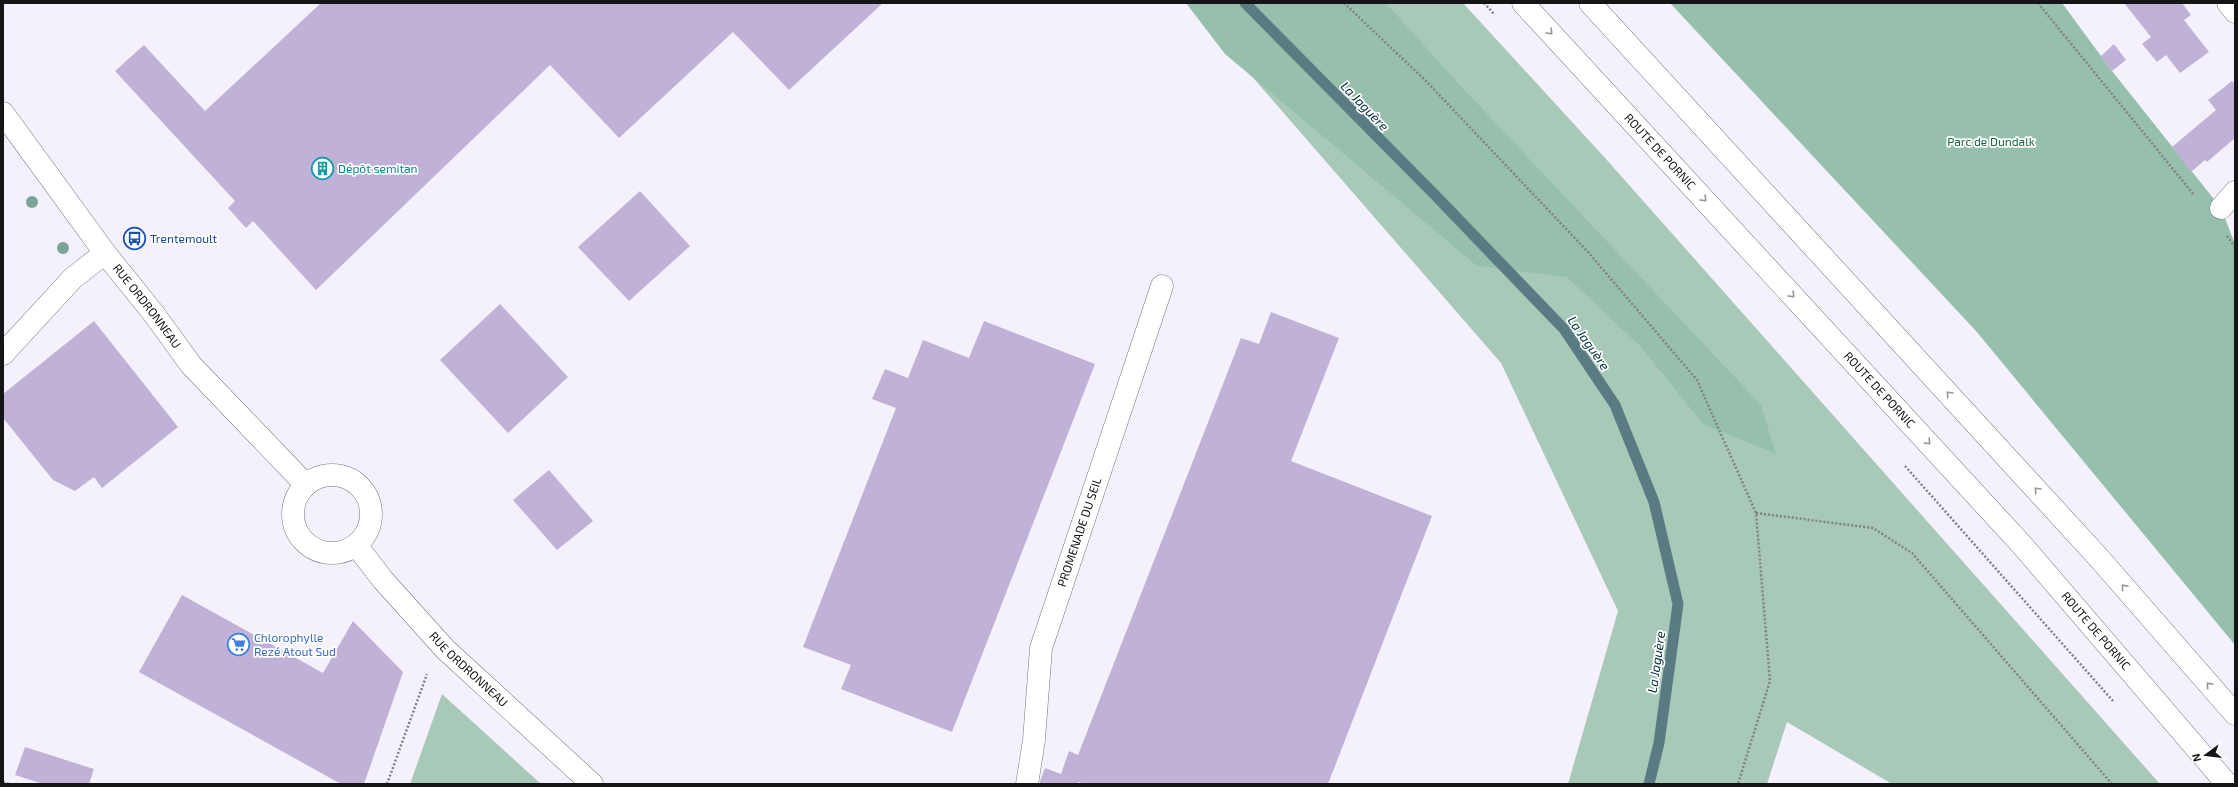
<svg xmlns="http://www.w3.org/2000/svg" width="2238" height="787" font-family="'Exo 2',sans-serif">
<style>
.green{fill:#a8c9b8}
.forest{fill:#97c0ac}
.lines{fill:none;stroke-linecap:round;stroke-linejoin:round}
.stream{stroke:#5a7a84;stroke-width:11}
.building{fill:#c0b2d6}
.minor-casing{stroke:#78757e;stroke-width:23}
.major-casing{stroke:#78757e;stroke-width:23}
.path{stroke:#828087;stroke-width:2.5;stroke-dasharray:2 2;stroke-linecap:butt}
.minor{stroke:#fff;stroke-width:22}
.major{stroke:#fff;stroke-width:22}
.tree{fill:#7ea398}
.oneway{stroke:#969597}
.labels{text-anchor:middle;stroke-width:3.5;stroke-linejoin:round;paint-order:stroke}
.park-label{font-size:12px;fill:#1d6347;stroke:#fff}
.street-label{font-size:12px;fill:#151417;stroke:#fff}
.culture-label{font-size:12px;fill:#0d838f;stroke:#fff;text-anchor:start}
.transit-label{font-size:12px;fill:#164399;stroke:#fff;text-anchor:start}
.shop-label{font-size:12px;fill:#366cbe;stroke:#fff;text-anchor:start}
.water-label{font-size:13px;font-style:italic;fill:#01303a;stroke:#fff}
</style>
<rect width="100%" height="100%" fill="#f5f1fc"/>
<path class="green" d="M1188 3H1463L1606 159 2160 784H1892L1787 722 1767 784H1568L1618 611 1501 363Z
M442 694 541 784H410Z"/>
<path class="forest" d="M1186 3H1386L1456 81 1761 405 1776 454 1703 424 1641 347 1567 277 1477 266 1225 54Z
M1670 3H2062L2112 71 2221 208 2235 244V645L1976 331Z"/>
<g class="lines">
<path class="stream" d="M1245 3 1435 195 1564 329 1615 405 1654 502 1678 604 1659 743 1649 784"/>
</g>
<path class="building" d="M321 3H883L789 90 733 32 619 138 550 65 316 290 253 221 246 228 228 208 235 201 115 71 144 45 205 111Z
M2124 3H2182L2191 15 2184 20 2209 52 2180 73 2166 55 2157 62 2142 44 2151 37Z
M2114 44 2126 60 2112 71 2101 56Z
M2232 81 2235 84V138L2207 162 2205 160 2191 172 2172 147 2216 110 2208 100Z
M640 191 690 246 629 301 578 247Z
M500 304 568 377 508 433 440 360Z
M1271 312 1339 338 1291 461 1432 516 1328 784H1085L1078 782 1077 784H1039L1045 768 1061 774 1069 751 1078 755 1241 338 1259 344Z
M94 321 178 427 102 488 94 477 75 491 53 480 3 418V394Z
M984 321 1095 364 952 732 841 689 851 665 803 647 896 408 872 399 885 369 908 378 923 340 969 358Z
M549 470 593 521 557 550 513 500Z
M182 595 323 673 353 621 403 672 364 784H341L139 672Z
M25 747 94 769 89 784H43L15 775Z"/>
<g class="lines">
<defs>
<g id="minor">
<path d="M2228 3 2235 12"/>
<path id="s1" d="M3 113 105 253 154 314 191 365 306 485"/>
<path d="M2221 208 2235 192"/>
<path d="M3 354 73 278 105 253"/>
<circle cx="332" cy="514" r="39"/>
<path id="s2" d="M356 545 383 580 445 649 592 784"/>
<path id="s3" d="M1027 784 1034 740 1041 648 1162 286"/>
</g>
<g id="major">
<path id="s4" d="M1523 3 2022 545 2227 784"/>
<path d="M1590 3 2098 557 2235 714"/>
</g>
</defs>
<use href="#minor" class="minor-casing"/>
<use href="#major" class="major-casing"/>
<path class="path" d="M1344 3 1426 81 1588 252 1697 380 1756 513 1770 681 1738 784
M1484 3 1494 14
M2038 3 2194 195
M2227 236 2235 247
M1905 466 2113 701
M1756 513 1873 528 1912 553 2112 784
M3 782 9 784
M387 784 427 674"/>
<use href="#minor" class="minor"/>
<use href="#major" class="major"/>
</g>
<g class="tree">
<circle cx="32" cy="202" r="6"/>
<circle cx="63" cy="248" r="6"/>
</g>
<defs><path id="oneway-chevron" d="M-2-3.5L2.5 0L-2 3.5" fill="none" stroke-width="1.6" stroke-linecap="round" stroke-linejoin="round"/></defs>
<g class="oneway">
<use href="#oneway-chevron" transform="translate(1550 32) rotate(47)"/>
<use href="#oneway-chevron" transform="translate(1704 199) rotate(47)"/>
<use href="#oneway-chevron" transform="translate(1792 295) rotate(47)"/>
<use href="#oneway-chevron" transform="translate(1949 394) rotate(-133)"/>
<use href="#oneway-chevron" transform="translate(1928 442) rotate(47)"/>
<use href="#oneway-chevron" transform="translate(2037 490) rotate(-133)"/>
<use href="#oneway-chevron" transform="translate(2124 587) rotate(-131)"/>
<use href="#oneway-chevron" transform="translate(2209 685) rotate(-131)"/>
</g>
<defs>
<symbol id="building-ring" viewBox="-11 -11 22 22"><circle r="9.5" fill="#fff" stroke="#0f9aa8" stroke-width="1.5"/><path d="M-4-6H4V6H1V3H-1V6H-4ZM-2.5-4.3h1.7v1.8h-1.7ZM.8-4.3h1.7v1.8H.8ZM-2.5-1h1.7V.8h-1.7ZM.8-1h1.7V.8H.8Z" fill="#0f9aa8"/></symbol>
<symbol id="bus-ring" viewBox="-11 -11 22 22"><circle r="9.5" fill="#fff" stroke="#1a4fb4" stroke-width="1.5"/><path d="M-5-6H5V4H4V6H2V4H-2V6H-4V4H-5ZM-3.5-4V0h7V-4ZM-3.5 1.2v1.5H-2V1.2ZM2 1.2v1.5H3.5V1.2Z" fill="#1a4fb4"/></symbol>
<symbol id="supermarket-ring" viewBox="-11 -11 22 22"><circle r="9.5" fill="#fff" stroke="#3f7fe0" stroke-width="1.5"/><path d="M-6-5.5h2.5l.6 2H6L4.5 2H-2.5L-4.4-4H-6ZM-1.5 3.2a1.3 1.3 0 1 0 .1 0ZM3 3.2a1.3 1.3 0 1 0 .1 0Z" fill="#3f7fe0"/></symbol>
</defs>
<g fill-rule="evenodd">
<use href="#building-ring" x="310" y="156" width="25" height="25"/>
<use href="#bus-ring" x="122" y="226" width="25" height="25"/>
<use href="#supermarket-ring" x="226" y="632" width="25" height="25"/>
</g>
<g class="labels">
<g class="park-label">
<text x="1991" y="146">Parc de Dundalk</text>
</g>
<g class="street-label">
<text dy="4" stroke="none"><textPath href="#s4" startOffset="202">ROUTE DE PORNIC</textPath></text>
<text dy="4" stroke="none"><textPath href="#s1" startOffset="241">RUE ORDRONNEAU</textPath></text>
<text dy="4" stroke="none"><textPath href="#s4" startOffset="526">ROUTE DE PORNIC</textPath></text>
<text dy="4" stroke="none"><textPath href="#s3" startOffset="259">PROMENADE DU SEIL</textPath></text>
<text dy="4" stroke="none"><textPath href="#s4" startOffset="850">ROUTE DE PORNIC</textPath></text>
<text dy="4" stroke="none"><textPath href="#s2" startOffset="168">RUE ORDRONNEAU</textPath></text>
</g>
<g class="culture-label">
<text x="338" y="173">Dépôt semitan</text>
</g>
<g class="transit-label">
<text x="150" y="243">Trentemoult</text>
</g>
<g class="shop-label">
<text x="254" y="642">Chlorophylle<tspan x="254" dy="14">Rezé Atout Sud</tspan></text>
</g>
<g class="water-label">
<text transform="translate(1365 106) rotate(46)" y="5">La Jaguère</text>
<text transform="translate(1589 343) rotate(55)" y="5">La Jaguère</text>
<text transform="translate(1656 662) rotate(-82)" y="5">La Jaguère</text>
</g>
</g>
<rect width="2238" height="787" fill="none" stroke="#151417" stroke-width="8"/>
<g transform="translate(2206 755) rotate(255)" stroke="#ffffff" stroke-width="3" paint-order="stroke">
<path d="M0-3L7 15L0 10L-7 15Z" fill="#151417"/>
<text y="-6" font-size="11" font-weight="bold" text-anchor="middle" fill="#151417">N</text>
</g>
</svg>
